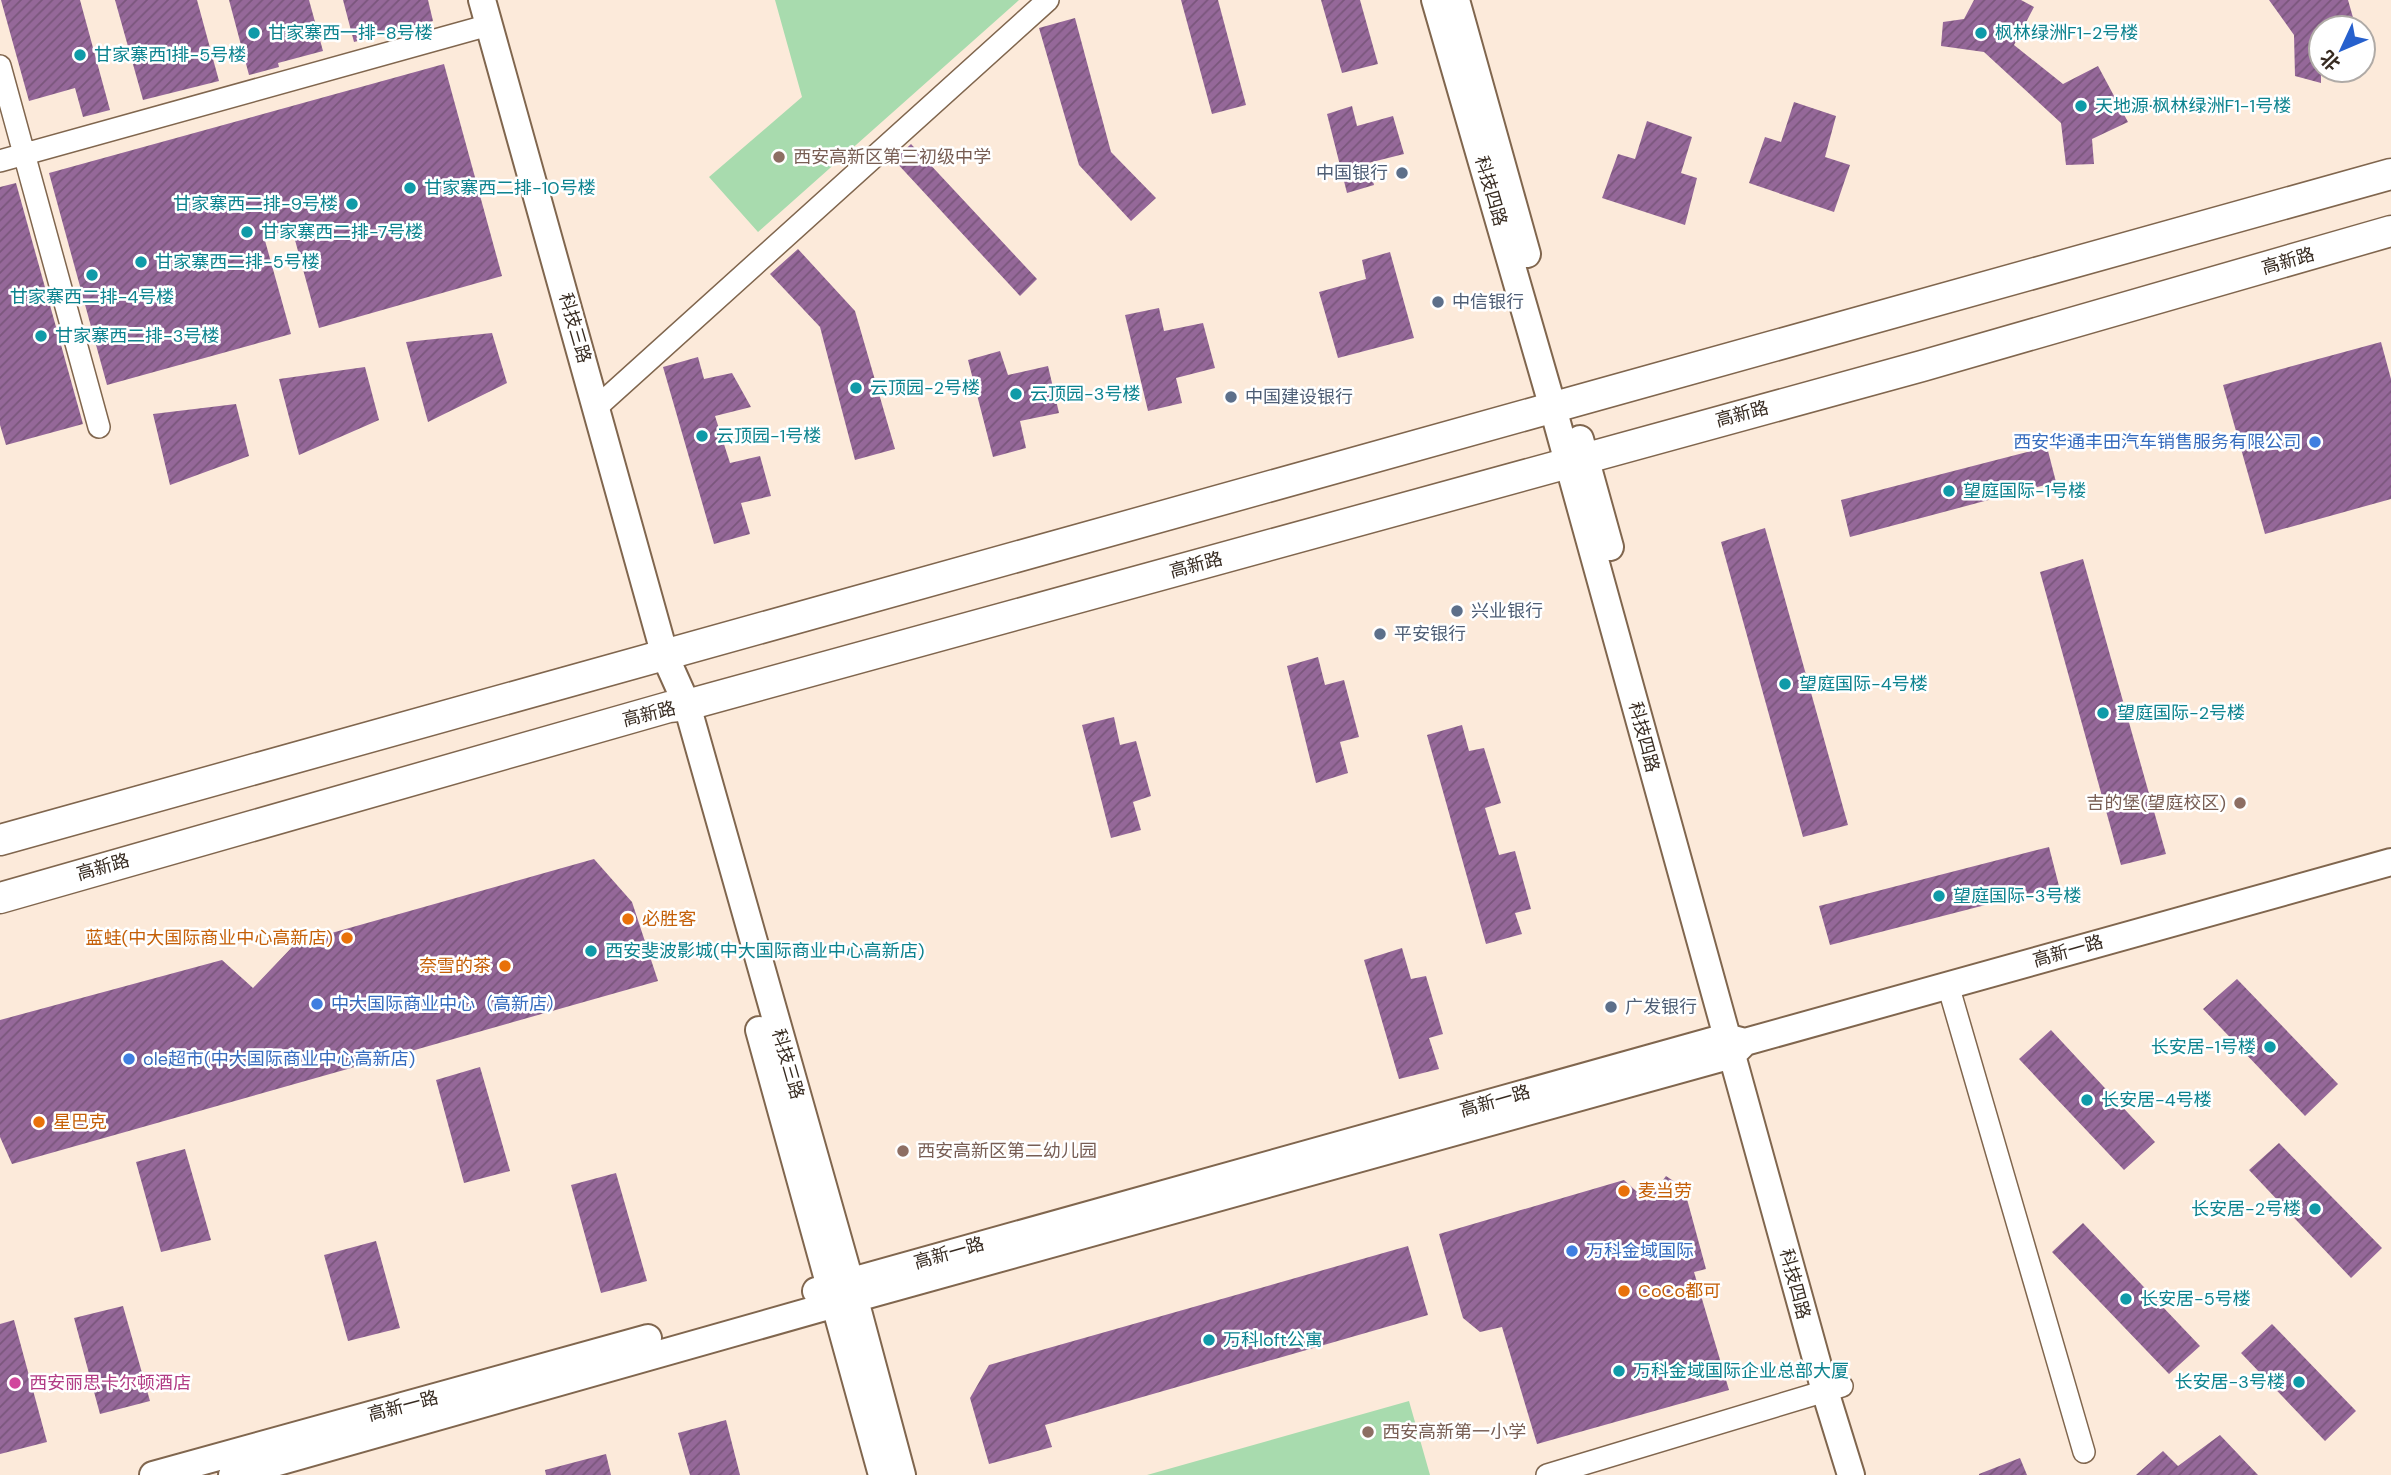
<svg xmlns="http://www.w3.org/2000/svg" width="2391" height="1475" font-family="'DM Sans','Noto Sans SC',sans-serif">
<style>
.grass{fill:#a8dbae}
.building{fill:url(#building-hatch)}
.lines{fill:none;stroke-linecap:round;stroke-linejoin:round}
.minor-casing{stroke:#80664e;stroke-width:24}
.tertiary-casing{stroke:#80664e;stroke-width:30}
.secondary-casing{stroke:#80664e;stroke-width:33}
.minor{stroke:#fff;stroke-width:21}
.tertiary{stroke:#fff;stroke-width:26}
.secondary{stroke:#fff;stroke-width:30}
.culture-dot{fill:#0f9aa8;stroke:#fff;stroke-width:2.5}
.education-dot{fill:#8d6e63;stroke:#fff;stroke-width:2.5}
.service-dot{fill:#5c6f8a;stroke:#fff;stroke-width:2.5}
.shop-dot{fill:#3f7fe0;stroke:#fff;stroke-width:2.5}
.food-dot{fill:#e8710a;stroke:#fff;stroke-width:2.5}
.hotel-dot{fill:#d1479c;stroke:#fff;stroke-width:2.5}
.labels{text-anchor:middle;stroke-width:5;stroke-linejoin:round;paint-order:stroke}
.culture-label{font-size:18px;fill:#0d838f;stroke:#fff;text-anchor:start}
.education-label{font-size:18px;fill:#785e54;stroke:#fff;text-anchor:start}
.service-label{font-size:18px;fill:#4e5e75;stroke:#fff;text-anchor:start}
.street-label{font-size:18px;fill:#372b21;stroke:#fff}
.shop-label{font-size:18px;fill:#366cbe;stroke:#fff;text-anchor:start}
.food-label{font-size:18px;fill:#c56008;stroke:#fff;text-anchor:start}
.hotel-label{font-size:18px;fill:#b23c85;stroke:#fff;text-anchor:start}
</style>
<defs>
<pattern id="building-hatch" width="6" height="6" patternUnits="userSpaceOnUse" patternTransform="scale(1.75)"><rect width="6" height="6" fill="#956899"/><path d="M-1 1l2-2M0 6l6-6M5 7l2-2" fill="none" stroke="#7a567c"/></pattern>
</defs>
<rect width="100%" height="100%" fill="#fceada"/>
<path class="grass" d="M775 0H1019L758 232 709 177 802 97Z
M1409 1401 1430 1475H1147Z"/>
<path class="building" d="M1 0H80L110 110 83 117 75 88 29 101Z
M115 0H197L219 81 143 100Z
M229 0H309L323 51 278 63 279 67 249 75Z
M343 0H428L433 21 354 42Z
M1181 0H1218L1246 105 1212 114Z
M1321 0H1360L1378 64 1342 73Z
M1974 0H2021L2034 7 2014 45 2063 84 2098 66 2128 122 2092 139 2094 164 2066 165 2061 123 1984 52 1941 46 1943 22 1964 19Z
M2269 0H2348L2356 28H2321V83L2295 76 2294 35Z
M1075 18 1111 152 1156 198 1131 221 1079 165 1039 28Z
M444 64 502 276 319 328 292 229 264 237 291 334 107 385 49 173Z
M1794 102 1836 116 1825 157 1850 165 1834 212 1749 183 1765 137 1781 142Z
M1352 106 1357 126 1393 116 1404 154 1368 163 1374 185 1347 193 1327 114Z
M1647 121 1692 137 1681 173 1697 178 1685 225 1602 198 1618 154 1635 159Z
M911 144 1037 279 1020 296 894 160Z
M16 183 83 424 6 445 0 425V187Z
M798 249 855 311 895 449 855 460 820 327 770 274Z
M1390 252 1414 338 1338 358 1319 292 1366 279 1362 260Z
M1159 308 1164 331 1203 323 1215 368 1176 378 1182 403 1148 411 1125 315Z
M492 333 507 383 428 422 406 342Z
M2381 342 2391 379V499L2265 534 2223 385Z
M1000 351 1008 375 1048 366 1059 413 1020 421 1026 448 993 457 968 360Z
M698 357 704 379 732 373 751 407 715 416 730 463 760 456 771 496 741 503 750 534 714 544 663 367Z
M365 367 379 420 299 455 279 379Z
M236 404 249 456 170 485 153 414Z
M2047 447 2056 482 1850 537 1841 500Z
M1765 528 1848 825 1803 837 1721 542Z
M2083 559 2166 854 2121 865 2040 572Z
M1318 657 1325 685 1344 680 1359 737 1340 742 1348 773 1316 783 1287 666Z
M1114 717 1120 745 1136 741 1151 796 1133 802 1141 830 1111 838 1082 725Z
M1462 725 1469 751 1484 748 1501 803 1485 808 1499 855 1515 851 1531 909 1515 913 1522 934 1486 944 1427 735Z
M2049 847 2059 886 1830 945 1819 906Z
M594 859 632 902 658 981 12 1164 0 1137V1020L222 960 253 988 296 943Z
M1402 948 1411 979 1426 976 1443 1034 1429 1038 1439 1069 1399 1079 1364 960Z
M2237 979 2338 1084 2305 1116 2203 1009Z
M2051 1030 2155 1142 2124 1170 2019 1059Z
M480 1067 510 1171 464 1183 436 1080Z
M2279 1143 2382 1248 2351 1278 2249 1170Z
M185 1149 211 1240 161 1252 136 1162Z
M616 1173 647 1281 601 1293 571 1185Z
M1666 1176 1684 1188 1706 1269 1694 1272 1729 1390 1537 1444 1502 1327 1480 1332 1463 1318 1439 1234 1624 1180 1647 1201Z
M2083 1223 2200 1346 2169 1374 2052 1252Z
M376 1241 400 1328 348 1341 324 1255Z
M1408 1246 1428 1315 1045 1425 1052 1447 989 1464 970 1398 989 1365Z
M123 1306 150 1401 100 1414 74 1318Z
M14 1320 47 1442 0 1454V1324Z
M2272 1324 2356 1411 2325 1441 2241 1353Z
M726 1420 740 1475H690L678 1433Z
M2220 1435 2258 1475H2136L2163 1451 2178 1466Z
M606 1454 611 1475H546L545 1470Z
M2020 1458 2027 1475H1979V1474Z"/>
<g class="lines">
<defs>
<path id="minor" d="M0 66 99 427
M0 161 489 25
M597 407 1048 0
M1948 985 2084 1452
M1547 1475 1842 1386"/>
<path id="tertiary" d="M482 0 665 656 687 705 850 1281 902 1475
M1435 0 1553 408 1825 1391 1851 1475
M1456 0 1527 254
M1580 439 1610 547
M759 1030 882 1475
M816 1291 1726 1037 1745 1042
M153 1475 648 1338
M232 1475 853 1299 1732 1055 1745 1042 2391 862"/>
<path id="secondary" d="M0 840 2391 174
M0 898 669 707 687 705 1922 366 2391 231"/>
</defs>
<use href="#minor" class="minor-casing"/>
<use href="#tertiary" class="tertiary-casing"/>
<use href="#secondary" class="secondary-casing"/>
<use href="#minor" class="minor"/>
<use href="#tertiary" class="tertiary"/>
<use href="#secondary" class="secondary"/>
</g>
<g class="culture-dot">
<circle cx="254" cy="33" r="7"/>
<circle cx="1981" cy="33" r="7"/>
<circle cx="80" cy="55" r="7"/>
<circle cx="2081" cy="106" r="7"/>
<circle cx="410" cy="188" r="7"/>
<circle cx="352" cy="204" r="7"/>
<circle cx="247" cy="232" r="7"/>
<circle cx="141" cy="262" r="7"/>
<circle cx="92" cy="275" r="7"/>
<circle cx="41" cy="336" r="7"/>
<circle cx="856" cy="388" r="7"/>
<circle cx="1016" cy="394" r="7"/>
<circle cx="702" cy="436" r="7"/>
<circle cx="1949" cy="491" r="7"/>
<circle cx="1785" cy="684" r="7"/>
<circle cx="2103" cy="713" r="7"/>
<circle cx="1939" cy="896" r="7"/>
<circle cx="591" cy="951" r="7"/>
<circle cx="2270" cy="1047" r="7"/>
<circle cx="2087" cy="1100" r="7"/>
<circle cx="2315" cy="1209" r="7"/>
<circle cx="2126" cy="1299" r="7"/>
<circle cx="1209" cy="1340" r="7"/>
<circle cx="1619" cy="1371" r="7"/>
<circle cx="2299" cy="1382" r="7"/>
</g>
<g class="education-dot">
<circle cx="779" cy="157" r="7"/>
<circle cx="2240" cy="803" r="7"/>
<circle cx="903" cy="1151" r="7"/>
<circle cx="1368" cy="1432" r="7"/>
</g>
<g class="service-dot">
<circle cx="1402" cy="173" r="7"/>
<circle cx="1438" cy="302" r="7"/>
<circle cx="1231" cy="397" r="7"/>
<circle cx="1457" cy="611" r="7"/>
<circle cx="1380" cy="634" r="7"/>
<circle cx="1611" cy="1007" r="7"/>
</g>
<g class="shop-dot">
<circle cx="2315" cy="442" r="7"/>
<circle cx="317" cy="1004" r="7"/>
<circle cx="129" cy="1059" r="7"/>
<circle cx="1572" cy="1251" r="7"/>
</g>
<g class="food-dot">
<circle cx="628" cy="919" r="7"/>
<circle cx="347" cy="938" r="7"/>
<circle cx="505" cy="966" r="7"/>
<circle cx="39" cy="1122" r="7"/>
<circle cx="1624" cy="1191" r="7"/>
<circle cx="1624" cy="1291" r="7"/>
</g>
<circle class="hotel-dot" cx="15" cy="1383" r="7"/>
<g class="labels">
<g class="culture-label">
<text x="268" y="39">甘家寨西一排-8号楼</text>
<text x="1995" y="39">枫林绿洲F1-2号楼</text>
<text x="94" y="61">甘家寨西1排-5号楼</text>
<text x="2095" y="112">天地源·枫林绿洲F1-1号楼</text>
<text x="424" y="194">甘家寨西二排-10号楼</text>
<text x="338" y="210" text-anchor="end">甘家寨西二排-9号楼</text>
<text x="261" y="238">甘家寨西二排-7号楼</text>
<text x="155" y="268">甘家寨西二排-5号楼</text>
<text x="92" y="303" text-anchor="middle">甘家寨西二排-4号楼</text>
<text x="55" y="342">甘家寨西二排-3号楼</text>
<text x="870" y="394">云顶园-2号楼</text>
<text x="1030" y="400">云顶园-3号楼</text>
<text x="716" y="442">云顶园-1号楼</text>
<text x="1963" y="497">望庭国际-1号楼</text>
<text x="1799" y="690">望庭国际-4号楼</text>
<text x="2117" y="719">望庭国际-2号楼</text>
<text x="1953" y="902">望庭国际-3号楼</text>
<text x="605" y="957">西安斐波影城(中大国际商业中心高新店)</text>
<text x="2256" y="1053" text-anchor="end">长安居-1号楼</text>
<text x="2101" y="1106">长安居-4号楼</text>
<text x="2301" y="1215" text-anchor="end">长安居-2号楼</text>
<text x="2140" y="1305">长安居-5号楼</text>
<text x="1223" y="1346">万科loft公寓</text>
<text x="1633" y="1377">万科金域国际企业总部大厦</text>
<text x="2285" y="1388" text-anchor="end">长安居-3号楼</text>
</g>
<g class="education-label">
<text x="793" y="163">西安高新区第三初级中学</text>
<text x="2226" y="809" text-anchor="end">吉的堡(望庭校区)</text>
<text x="917" y="1157">西安高新区第二幼儿园</text>
<text x="1382" y="1438">西安高新第一小学</text>
</g>
<g class="service-label">
<text x="1388" y="179" text-anchor="end">中国银行</text>
<text x="1452" y="308">中信银行</text>
<text x="1245" y="403">中国建设银行</text>
<text x="1471" y="617">兴业银行</text>
<text x="1394" y="640">平安银行</text>
<text x="1625" y="1013">广发银行</text>
</g>
<g class="street-label">
<text transform="translate(1491 191) rotate(74)" y="6">科技四路</text>
<text transform="translate(2288 261) rotate(-16)" y="6">高新路</text>
<text transform="translate(575 328) rotate(74)" y="6">科技三路</text>
<text transform="translate(1742 414) rotate(-15)" y="6">高新路</text>
<text transform="translate(1196 565) rotate(-15)" y="6">高新路</text>
<text transform="translate(649 714) rotate(-14)" y="6">高新路</text>
<text transform="translate(1644 737) rotate(75)" y="6">科技四路</text>
<text transform="translate(103 867) rotate(-16)" y="6">高新路</text>
<text transform="translate(2068 951) rotate(-16)" y="6">高新一路</text>
<text transform="translate(788 1064) rotate(74)" y="6">科技三路</text>
<text transform="translate(1495 1101) rotate(-16)" y="6">高新一路</text>
<text transform="translate(949 1253) rotate(-16)" y="6">高新一路</text>
<text transform="translate(1795 1284) rotate(75)" y="6">科技四路</text>
<text transform="translate(403 1406) rotate(-15)" y="6">高新一路</text>
</g>
<g class="shop-label">
<text x="2301" y="448" text-anchor="end">西安华通丰田汽车销售服务有限公司</text>
<text x="331" y="1010">中大国际商业中心（高新店）</text>
<text x="143" y="1065">ole超市(中大国际商业中心高新店)</text>
<text x="1586" y="1257">万科金域国际</text>
</g>
<g class="food-label">
<text x="642" y="925">必胜客</text>
<text x="333" y="944" text-anchor="end">蓝蛙(中大国际商业中心高新店)</text>
<text x="491" y="972" text-anchor="end">奈雪的茶</text>
<text x="53" y="1128">星巴克</text>
<text x="1638" y="1197">麦当劳</text>
<text x="1638" y="1297">CoCo都可</text>
</g>
<g class="hotel-label">
<text x="29" y="1389">西安丽思卡尔顿酒店</text>
</g>
</g>
<g transform="translate(2342 49) rotate(226)"><circle r="33" fill="#ffffff" stroke="#afaaa6" stroke-width="2"/>
<path d="M0-5L12 26L0 18L-12 26Z" fill="#2660cd"/>
<text y="-10" font-size="19" font-weight="bold" text-anchor="middle" fill="#372b21">北</text>
</g>
</svg>
